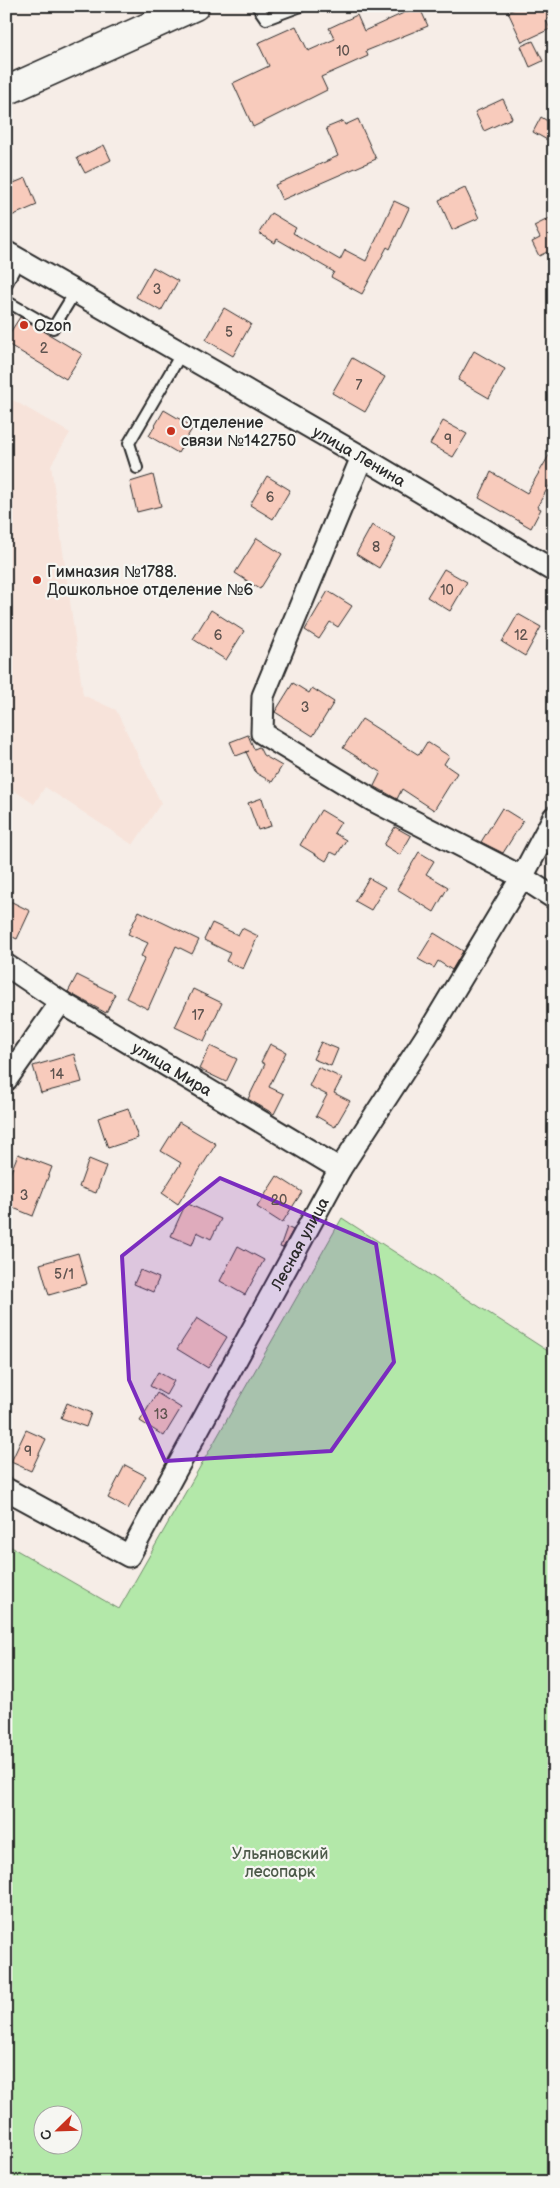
<svg xmlns="http://www.w3.org/2000/svg" width="560" height="2188" font-family="'Balsamiq Sans',sans-serif">
<style>
.built{fill:#f7e3da}
.green{fill:#b3e8a9;stroke:#6f8a6a;fill-rule:evenodd}
.building{fill:#f8cbbc;stroke:#2b2b2b}
.lines{fill:none;stroke-linecap:round;stroke-linejoin:round}
.lane-casing{stroke:#2b2b2b;stroke-width:14}
.street-casing{stroke:#2b2b2b;stroke-width:25}
.secondary-casing{stroke:#2b2b2b;stroke-width:31}
.lane{stroke:#f6f6f2;stroke-width:10}
.street{stroke:#f6f6f2;stroke-width:21}
.secondary{stroke:#f6f6f2;stroke-width:28}
.marked{fill:#7b2cbf;fill-opacity:0.2;stroke:#7b2cbf;stroke-width:4;stroke-linejoin:round}
.poi-dot{fill:#c8321e;stroke:#f6f6f2;stroke-width:2}
.labels{text-anchor:middle;stroke-width:4.5;stroke-linejoin:round;paint-order:stroke}
.number-label{font-size:14px;fill:#5e534f}
.poi-label{font-size:16px;fill:#2b2b2b;stroke:#f6f6f2;text-anchor:start}
.street-label{font-size:16px;fill:#2b2b2b;stroke:#f6f6f2}
.park-label{font-size:16px;fill:#4d5a4a;stroke:#f6f6f2}
</style>
<rect width="100%" height="100%" fill="#f6ede7"/>
<filter id="ink" filterUnits="userSpaceOnUse"><feTurbulence type="fractalNoise" baseFrequency=".02" numOctaves="2"/><feDisplacementMap in="SourceGraphic" scale="10" xChannelSelector="R" yChannelSelector="G"/><feConvolveMatrix kernelMatrix="1 2 1 2 8 2 1 2 1" color-interpolation-filters="sRGB"/></filter>
<g filter="url(#ink)">
<path class="built" d="M6 396 70 433 51 465 83 695 116 710 161 803 133 845 45 787 34 804 6 785Z"/>
<path class="green" d="M342 1218 554 1355V2182H6V1544L119 1609ZM42 2116H72V2146H42Z"/>
<path class="building" d="M419 6 428 26 366 51 368 56 321 77 327 90 253 127 233 83 269 66 258 43 296 26 308 51 335 39 329 28 357 15 364 31Z
M520 6H547L552 17 546 20 550 29 522 42 508 12Z
M533 41 543 61 530 67 521 46Z
M503 99 512 118 484 131 475 112Z
M541 117 554 125V133L549 141 533 132Z
M358 119 376 159 282 200 275 185 338 156 326 128 343 121 345 125Z
M104 145 111 160 85 173 77 158Z
M26 178 37 205 9 217 6 210V186Z
M465 188 479 218 452 230 439 200Z
M394 201 409 208 390 249 387 247 362 294 331 277 334 272 277 239 275 243 259 233 271 213 296 228 293 233 340 260 345 250 366 261Z
M554 216V266L547 252 539 256 532 242 540 238 534 226Z
M153 267 178 281 161 311 136 297Z
M224 308 251 324 233 356 206 340Z
M20 317 82 354 66 379 6 343V339Z
M474 351 505 369 489 398 458 380Z
M352 358 385 377 365 412 332 393Z
M164 410 193 427 178 453 149 436Z
M443 421 467 434 453 457 430 444Z
M554 447V477L537 507 541 509 531 528 479 498 491 472 527 493Z
M153 475 161 506 137 512 130 482Z
M267 476 290 490 273 519 250 505Z
M372 525 396 539 379 568 356 554Z
M257 538 282 554 260 589 235 573Z
M444 569 467 582 450 611 427 597Z
M328 591 352 606 338 627 330 622 319 639 305 630Z
M211 610 244 631 226 660 193 639Z
M518 614 541 627 525 656 502 642Z
M293 683 309 693 312 688 334 702 313 736 275 712Z
M362 719 419 755 427 742 449 756 444 764 457 773 434 810 402 789 397 799 374 786 381 772 343 748Z
M248 735 254 749 259 747 263 755 282 766 272 782 256 773 246 752 249 751 236 756 230 742Z
M262 798 271 826 258 830 248 803Z
M502 808 523 821 503 853 481 842Z
M321 810 341 822 334 833 346 840 337 855 331 852 326 861 300 845Z
M395 827 411 836 400 855 384 845Z
M419 852 434 861 426 874 448 887 434 912 397 889Z
M369 878 385 887 371 910 355 901Z
M6 899 30 911 17 939 6 934Z
M139 911 199 940 192 954 176 946 148 1009 126 998 145 958 141 956 148 943 128 934Z
M212 923 238 935 242 928 258 936 243 969 226 961 230 953 204 940Z
M434 933 463 951 452 970 438 961 434 968 418 959Z
M77 975 115 994 106 1013 68 992Z
M193 989 222 1003 204 1041 175 1027Z
M321 1042 338 1049 331 1066 313 1059Z
M270 1044 286 1052 269 1087 284 1094 274 1114 248 1099 265 1064 261 1062Z
M210 1046 237 1059 226 1082 199 1069Z
M74 1054 82 1082 41 1093 33 1066Z
M318 1067 342 1078 334 1093 350 1101 335 1127 316 1116 327 1095 309 1086Z
M128 1108 138 1138 108 1148 98 1118Z
M179 1122 216 1144 178 1204 162 1193 181 1163 161 1151Z
M18 1154 52 1167 33 1216 6 1205V1184Z
M89 1159 106 1166 96 1193 79 1187Z
M277 1176 302 1192 282 1223 257 1207Z
M186 1203 221 1219 211 1239 197 1232 192 1245 171 1236Z
M287 1227 293 1230 283 1248 280 1247Z
M238 1246 264 1260 245 1295 220 1281Z
M78 1253 87 1284 49 1295 40 1264Z
M140 1270 159 1278 153 1292 134 1284Z
M197 1318 227 1337 208 1368 177 1349Z
M158 1372 174 1381 166 1395 150 1386Z
M157 1393 181 1408 164 1436 140 1421Z
M67 1403 91 1413 86 1427 61 1418Z
M26 1430 46 1439 31 1471 11 1462Z
M125 1465 146 1476 128 1509 108 1498Z"/>
<g class="lines">
<defs>
<path id="lane" d="M257 6 266 19 301 6
M6 285 19 260
M6 301 53 328 75 292
M137 468 129 443 181 354"/>
<g id="street">
<path id="s1" d="M6 252 362 457 554 571"/>
<path d="M362 457 263 696 262 733 374 801 522 877 554 898"/>
<path id="s2" d="M6 965 61 1002 340 1169"/>
<path d="M6 1080 61 1002"/>
<path id="s3" d="M6 1489 129 1556 340 1169 429 1032 522 877 554 817"/>
</g>
<path id="secondary" d="M6 91 195 6"/>
</defs>
<use href="#lane" class="lane-casing"/>
<use href="#street" class="street-casing"/>
<use href="#secondary" class="secondary-casing"/>
<use href="#lane" class="lane"/>
<use href="#street" class="street"/>
<use href="#secondary" class="secondary"/>
</g>
</g>
<path class="marked" d="M220 1178 376 1244 394 1362 331 1451 165 1461 129 1380 122 1256Z"/>
<g class="poi-dot">
<circle cx="24" cy="325" r="5"/>
<circle cx="171" cy="431" r="5"/>
<circle cx="37" cy="580" r="5"/>
</g>
<g class="labels">
<g class="number-label">
<text x="343" y="56">10</text>
<text x="157" y="294">3</text>
<text x="229" y="337">5</text>
<text x="44" y="353">2</text>
<text x="359" y="390">7</text>
<text x="448" y="444">9</text>
<text x="270" y="502">6</text>
<text x="376" y="552">8</text>
<text x="447" y="595">10</text>
<text x="218" y="640">6</text>
<text x="521" y="640">12</text>
<text x="305" y="712">3</text>
<text x="198" y="1020">17</text>
<text x="57" y="1079">14</text>
<text x="24" y="1200">3</text>
<text x="279" y="1205">20</text>
<text x="64" y="1279">5/1</text>
<text x="161" y="1419">13</text>
<text x="28" y="1456">9</text>
</g>
<g class="poi-label">
<text x="34" y="331">Ozon</text>
<text x="181" y="428">Отделение<tspan x="181" dy="18">связи №142750</tspan></text>
<text x="47" y="577">Гимназия №1788.<tspan x="47" dy="18">Дошкольное отделение №6</tspan></text>
</g>
<g class="street-label">
<text dy="6" stroke="none"><textPath href="#s1" startOffset="408">улица Ленина</textPath></text>
<text dy="6" stroke="none"><textPath href="#s2" startOffset="196">улица Мира</textPath></text>
<text dy="6" stroke="none"><textPath href="#s3" startOffset="496">Лесная улица</textPath></text>
</g>
<g class="park-label">
<text x="280" y="1859">Ульяновский<tspan x="280" dy="18">лесопарк</tspan></text>
</g>
</g>
<rect width="560" height="2188" fill="none" stroke="#f6f6f2" stroke-width="25"/>
<rect x="12" y="12" width="535" height="2163" fill="none" stroke="#2b2b2b" stroke-width="2" filter="url(#ink)"/>
<g transform="translate(58 2130) rotate(247)"><circle r="24" fill="#f6f6f2" stroke="#a5a5a2"/>
<path d="M0-4L9 19L0 12L-9 19Z" fill="#c8321e"/>
<text y="-8" font-size="14" font-weight="bold" text-anchor="middle" fill="#2b2b2b">С</text>
</g>
</svg>
